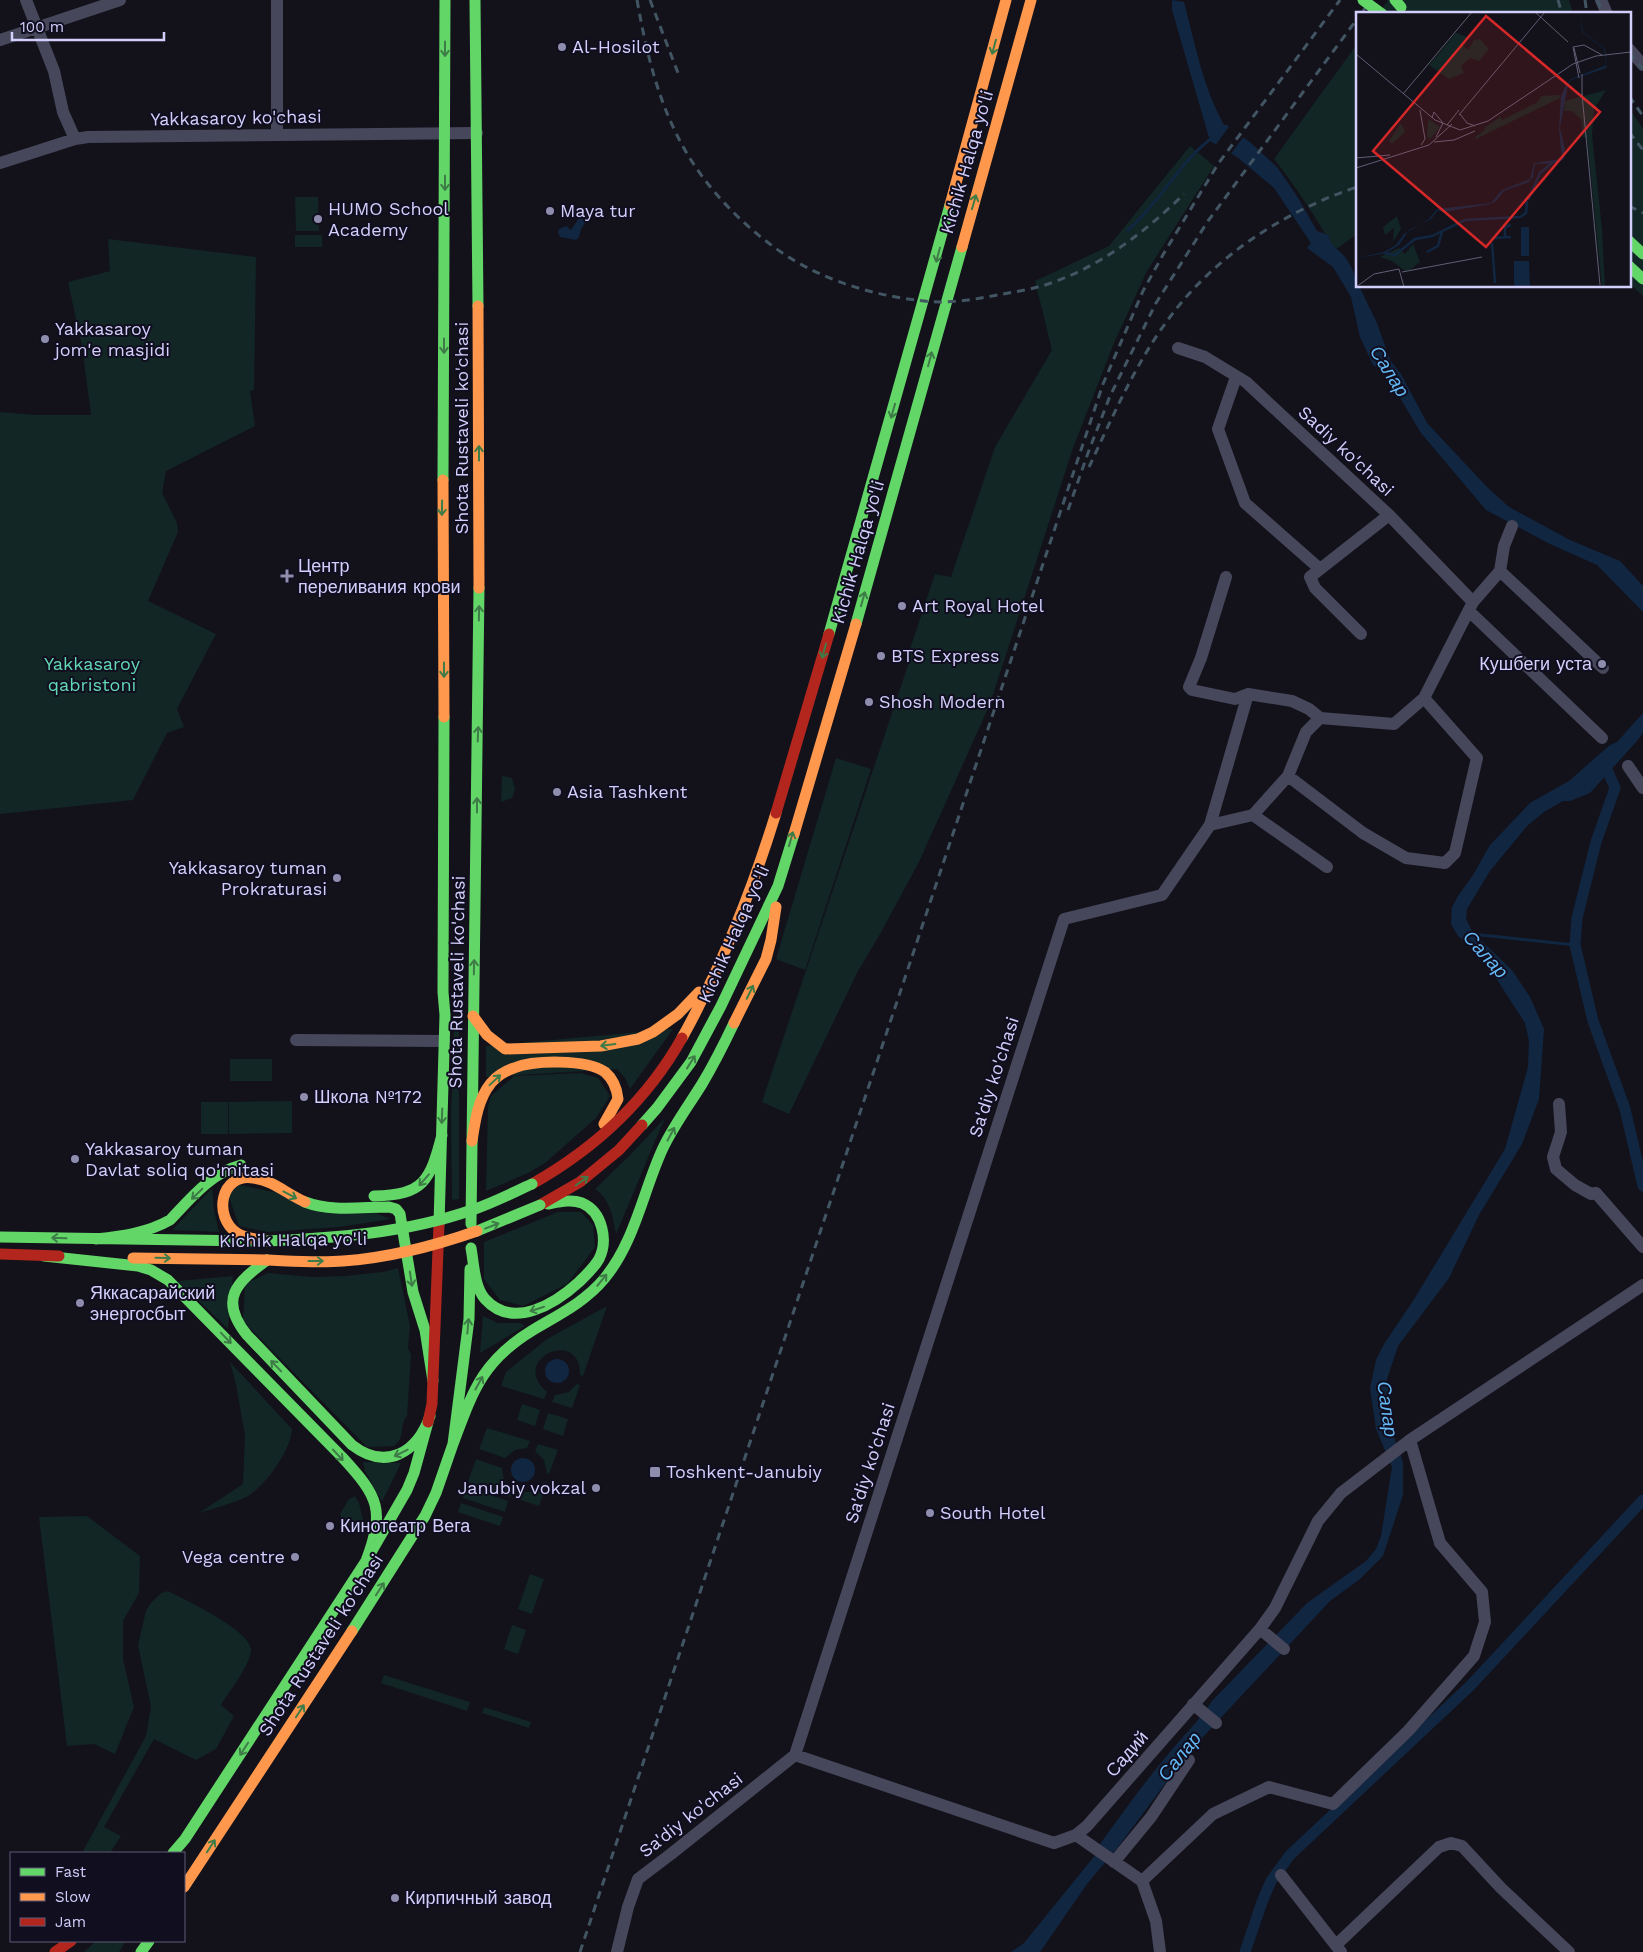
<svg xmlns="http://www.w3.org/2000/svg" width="1643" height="1952" font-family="'Work Sans',sans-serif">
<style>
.green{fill:#112625}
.water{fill:#112641}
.pier{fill:#13121b}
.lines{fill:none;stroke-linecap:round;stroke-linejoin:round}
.stream{stroke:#112641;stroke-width:3}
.canal{stroke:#112641;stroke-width:11}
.street{stroke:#47475c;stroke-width:12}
.fast{stroke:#63d668;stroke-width:11}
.slow{stroke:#ff974d;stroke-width:11}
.jam{stroke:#b3261e;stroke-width:11}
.rail{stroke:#415562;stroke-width:3;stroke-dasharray:8 6;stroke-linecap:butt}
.fast-bridge{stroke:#63d668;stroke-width:11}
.slow-bridge{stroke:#ff974d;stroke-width:11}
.oneway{stroke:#3e7c47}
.poi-dot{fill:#8f8dad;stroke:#100e1f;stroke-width:2}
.labels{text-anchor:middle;stroke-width:4;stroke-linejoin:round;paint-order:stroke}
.poi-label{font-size:18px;fill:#d2cffc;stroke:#100e1f;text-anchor:start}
.street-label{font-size:18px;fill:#d2cffc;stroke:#100e1f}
.park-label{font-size:18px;fill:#61d7b4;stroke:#100e1f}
.water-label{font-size:19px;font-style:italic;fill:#64b9f5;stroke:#100e1f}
.inset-river{fill:none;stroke:#112641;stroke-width:2.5}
.inset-road{fill:none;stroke:#5f5e75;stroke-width:1}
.view{fill:#d62828;fill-opacity:0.15;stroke:#d62828;stroke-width:2.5}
.inset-edge{fill:none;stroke:#d2cffc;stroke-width:2.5}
</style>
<rect width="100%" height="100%" fill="#13121b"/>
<path class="green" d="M1388 0H1569L1573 14H1378Z
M1357 44V234L1338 248 1333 247C1315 216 1296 187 1274 159Z
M1629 108 1643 129V296L1629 283Z
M1190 146 1214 166 1147 271 1114 343 1073 448 990 704 919 862 880 934 857 973 789 1114 762 1102 910 659 908 655 935 574 951 577 995 447 1052 350 1035 281 1109 246Z
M295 197H318L319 231H296Z
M295 235H322V247H295Z
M108 239 256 257 254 390 250 391 255 426 166 471 162 493 177 523 178 532 148 601 216 634 177 709 184 727 167 733 133 800 0 814V412L36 415H91L82 346 68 282 110 271Z
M836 758 871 769 805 970 776 959Z
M502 776 512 778 515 789 512 798 501 802Z
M454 1023H459V1199L452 1200 451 1116Z
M673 1029 630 1089 625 1078 617 1069 486 1077V1046Z
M230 1059H272V1081H230Z
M581 1073 598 1078 610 1096 596 1118 545 1163 528 1173 486 1191 488 1107 491 1096 514 1076Z
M292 1101V1133L229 1134V1102Z
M201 1102H228V1134H201Z
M665 1118C648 1156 633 1195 616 1234 613 1217 610 1199 595 1189L633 1152Z
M239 1185 375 1213 391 1219 339 1227 267 1232 239 1226 228 1194Z
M212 1188 214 1210 219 1232 172 1230Z
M558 1212H581L593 1225 595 1247 567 1284 523 1306 500 1300 484 1279V1242Z
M398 1268 410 1326 408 1348 411 1355 407 1416C398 1426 407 1436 394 1446L367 1447 243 1321 245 1284 268 1273 314 1277 345 1276 383 1272Z
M233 1276 228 1329 178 1281Z
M607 1306 583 1376 580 1375C581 1326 508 1359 547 1392L544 1399 501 1386 506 1372 547 1339Z
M483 1316 498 1323H520L525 1326 480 1353Z
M230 1362 292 1429C291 1450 265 1487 246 1497 232 1504 214 1508 199 1513L243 1484 245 1435 236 1385Z
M577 1384 580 1385 572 1408 552 1402 555 1395 569 1392Z
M522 1404 540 1410 535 1426 517 1420Z
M548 1413 568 1419 563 1436 543 1429Z
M487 1428 530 1441 527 1448 515 1450 505 1458 479 1449Z
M538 1444 558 1450 549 1474 547 1473 544 1460 535 1451Z
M476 1459 502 1468 504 1480 513 1490 510 1497 468 1482Z
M363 1462 401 1463 382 1502 365 1471Z
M544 1482 547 1483 539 1506 518 1499 521 1492H531Z
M466 1487 508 1501 505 1512 463 1498Z
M355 1496 359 1503 364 1524 359 1532 342 1520 340 1514 349 1499Z
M461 1503 503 1517 500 1526 458 1512Z
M87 1516 140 1556 139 1593 123 1621V1659L134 1707 115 1754 94 1744 67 1746 39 1517Z
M530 1574 544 1579 532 1614 518 1609Z
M168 1591C185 1600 253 1631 251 1651 249 1667 230 1690 221 1705L234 1716 216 1749 196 1760 154 1739 104 1827 121 1836 110 1853H101L96 1851 93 1853H82L146 1736 151 1707 138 1645 146 1611 150 1604 161 1593Z
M512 1625 526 1630 518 1654 504 1649Z
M384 1675 470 1702 467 1711 381 1683Z
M484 1707 531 1722 529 1728 482 1713Z
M96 1941H126L119 1952H84Z"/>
<path class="water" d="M1172 0 1184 2C1195 44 1203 87 1224 125H1227L1251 143 1277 167 1297 196 1317 231 1328 235C1333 249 1337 247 1345 257 1350 263 1357 278 1357 286H1359L1377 323 1390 360 1401 374 1427 423 1488 488 1509 507 1570 540 1620 561 1643 586V612L1597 565 1550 544 1486 510 1421 433 1384 371 1373 365 1360 337 1351 297 1333 267 1307 248 1311 243 1274 188 1237 157 1210 141 1172 10Z
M579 218 584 219 586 221 581 229 579 237 576 240 560 237 558 232 559 229 566 226 571 230Z
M1643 713V733L1637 741 1590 793 1570 801H1563L1544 812 1527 826 1490 871 1467 909 1466 919 1473 933 1512 970 1530 997 1544 1029 1539 1099 1522 1144 1479 1215 1449 1278 1398 1346 1387 1379 1394 1437 1403 1462V1495L1383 1556 1360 1579 1330 1601 1188 1753 1118 1847 1087 1884 1040 1952H1011L1024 1943 1101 1848 1100 1844C1124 1811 1148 1777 1175 1746 1188 1731 1201 1718 1212 1701L1307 1603 1366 1561 1376 1549 1381 1536 1392 1467 1376 1429 1370 1388 1376 1360 1384 1344 1413 1301 1505 1149 1528 1067 1529 1041 1525 1023 1481 955 1458 936 1451 924 1452 907 1458 896 1473 875 1490 845 1530 803 1569 781 1610 745 1617 742Z
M545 1371a12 12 0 1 1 24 0a12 12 0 1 1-24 0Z
M511 1470a12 12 0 1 1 24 0a12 12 0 1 1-24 0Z"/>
<path class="pier" d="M1231 124 1245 135 1229 156 1214 147Z"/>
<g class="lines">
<path class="stream" d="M1128 230C1160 203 1179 162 1212 138
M1472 934 1575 945"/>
<path class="canal" d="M1606 767 1615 788 1596 842 1577 918 1575 945 1593 1021 1625 1109 1643 1186
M1245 1952 1262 1902 1271 1881 1290 1855 1470 1686 1643 1500"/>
<path class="street" d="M26 0 54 71 63 112 75 139
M1601 0 1607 14
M0 40 120 0
M1629 49 1643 65
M277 135V0
M0 163 75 139 88 137 477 133
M1178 348 1205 357 1246 382 1389 515 1473 602
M1236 377 1218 429 1245 503 1320 569
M1500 571 1603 668
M1226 577 1201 658 1189 687 1192 690 1235 699 1248 694 1292 701 1309 709 1320 718
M1469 611 1602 738
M1361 634 1315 588 1310 577 1389 515
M1628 766 1643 788
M1288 776 1363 833 1406 858 1445 863 1455 853 1477 758 1424 698
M1253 815 1327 867
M1210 825 1248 694
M296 1040 444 1041
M1559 1104 1561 1132 1553 1157 1556 1169 1575 1185 1591 1194 1596 1193 1643 1247
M1260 1629 1284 1649
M1193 1704 1216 1723
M795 1755 1054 1843 1076 1835 1087 1826 1260 1629 1275 1608 1318 1521 1341 1493 1410 1440 1643 1285
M1076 1835 1142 1881
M1114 1862 1151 1817 1189 1760
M1281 1875 1341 1952
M1336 1945 1439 1847 1451 1843 1462 1846 1501 1888 1569 1952
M617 1952 628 1907 638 1879 671 1854 795 1755 1064 919 1162 895 1210 825 1253 815 1288 776 1306 732 1320 718 1394 724 1424 698 1473 602 1500 571 1504 546 1512 526
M1160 1952 1156 1921 1142 1881 1213 1814 1269 1787 1333 1804 1408 1731 1474 1656 1485 1622 1482 1592 1440 1543 1410 1440"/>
<path class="fast" d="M475 0 478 306
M1395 0 1401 7
M1629 241 1643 254
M1629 266 1643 279
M443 480 445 0
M856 624 962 247
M829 634 950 205
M642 1125 657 1108 691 1062 721 1006 778 886 794 834
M374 1196C424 1195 430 1181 442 1135
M305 1202C331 1212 362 1207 389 1207L396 1209 400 1214 413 1292 425 1330 433 1381
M439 1224 445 1015 443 992 444 717
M471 1224 479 588
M0 1237 251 1241
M96 1239C122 1236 147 1233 170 1220 191 1198 211 1173 241 1165
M471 1248C474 1264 474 1286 485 1299 513 1330 555 1304 579 1282 586 1275 594 1268 599 1259 608 1241 603 1212 582 1203 571 1199 559 1202 548 1204
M44 1256 138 1266 151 1270 168 1280 342 1457C379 1497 385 1510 366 1561
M267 1260C237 1282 218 1299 247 1335L352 1445C386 1471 417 1453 430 1416
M453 1444C473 1391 482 1361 533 1330 558 1315 585 1302 604 1279 635 1242 643 1191 663 1148 674 1125 689 1105 702 1084 714 1064 724 1044 734 1023
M352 1631 425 1516 436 1493 453 1444 469 1319 470 1269
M173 1853 185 1839 366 1561 407 1490 414 1473 428 1422
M141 1952 149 1941"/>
<path class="slow" d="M950 205 1006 0
M962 247 1031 0
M478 306 479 588
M443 480 444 717
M794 834 856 624
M473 1016 487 1035 505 1049 601 1046 638 1039 653 1032 678 1014 699 992
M734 1023 766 959 771 940 776 907
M682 1038C722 966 752 891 776 813
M472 1141C475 1121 478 1099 491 1083 497 1076 505 1071 514 1068 534 1060 586 1059 605 1072 613 1079 617 1089 618 1099L604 1124
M267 1241C258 1239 246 1239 237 1233 213 1217 220 1173 253 1178 272 1180 287 1194 305 1202
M133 1258 267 1260
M184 1887 352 1631"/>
<path class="jam" d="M776 813 829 634
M532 1184C594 1149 647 1100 682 1038
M540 1205 580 1182 619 1150 642 1125
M0 1254 59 1256
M428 1422 432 1404 439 1224
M55 1952 71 1941"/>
<path class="rail" d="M637 0C647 56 660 111 691 160 718 203 766 248 812 270 846 287 886 297 924 301 950 304 977 299 1003 294 1020 291 1038 288 1054 282 1104 264 1147 230 1184 194
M650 0 678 73
M1558 0 1562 14
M1585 0 1587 14
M1597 0 1604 14
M1361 14 1371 0
M1629 53 1643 69
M1629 96 1643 116
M1629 132 1643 150
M1629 206 1643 213
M1089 467C1113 416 1136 362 1170 317 1215 256 1285 211 1357 187
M1068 510 1088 453 1110 396 1156 303 1208 221 1357 19
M580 1952 1103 384 1143 291 1164 253 1218 164 1340 0"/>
<path class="fast-bridge" d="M1363 0 1382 14
M477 1231 540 1205
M267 1241C336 1238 406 1233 472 1210 493 1203 512 1193 532 1184"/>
<path class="slow-bridge" d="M267 1260C292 1261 318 1263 343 1261 389 1258 434 1246 477 1231"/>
</g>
<defs><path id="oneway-shaft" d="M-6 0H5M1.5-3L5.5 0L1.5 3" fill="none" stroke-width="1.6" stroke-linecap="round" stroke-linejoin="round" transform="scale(1.25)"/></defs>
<g class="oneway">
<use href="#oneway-shaft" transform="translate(994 47) rotate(105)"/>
<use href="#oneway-shaft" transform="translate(445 49) rotate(90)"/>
<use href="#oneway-shaft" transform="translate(445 183) rotate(90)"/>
<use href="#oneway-shaft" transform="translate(974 202) rotate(-74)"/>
<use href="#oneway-shaft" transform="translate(938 255) rotate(105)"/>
<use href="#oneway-shaft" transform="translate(444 346) rotate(90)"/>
<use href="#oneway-shaft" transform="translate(930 359) rotate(-75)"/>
<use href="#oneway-shaft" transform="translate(893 411) rotate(106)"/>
<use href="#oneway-shaft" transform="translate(479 453) rotate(-90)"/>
<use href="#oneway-shaft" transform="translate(442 508) rotate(91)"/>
<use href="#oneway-shaft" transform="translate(863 599) rotate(-74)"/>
<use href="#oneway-shaft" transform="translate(479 613) rotate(-89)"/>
<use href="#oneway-shaft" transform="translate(824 651) rotate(106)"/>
<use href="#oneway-shaft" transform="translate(444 670) rotate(90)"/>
<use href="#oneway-shaft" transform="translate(478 734) rotate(-88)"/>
<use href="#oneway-shaft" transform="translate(477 805) rotate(-90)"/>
<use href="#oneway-shaft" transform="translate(791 839) rotate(-74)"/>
<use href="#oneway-shaft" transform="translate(474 967) rotate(-89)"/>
<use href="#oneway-shaft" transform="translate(750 992) rotate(-64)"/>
<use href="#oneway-shaft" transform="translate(608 1045) rotate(173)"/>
<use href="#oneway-shaft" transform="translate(691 1062) rotate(-58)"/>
<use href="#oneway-shaft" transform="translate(495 1080) rotate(-43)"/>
<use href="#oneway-shaft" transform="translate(442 1116) rotate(92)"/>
<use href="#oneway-shaft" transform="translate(671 1134) rotate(-62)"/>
<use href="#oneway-shaft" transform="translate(424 1180) rotate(131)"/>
<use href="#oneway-shaft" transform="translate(582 1181) rotate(-35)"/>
<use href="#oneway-shaft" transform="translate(197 1194) rotate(136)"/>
<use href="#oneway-shaft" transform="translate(290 1195) rotate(28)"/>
<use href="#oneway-shaft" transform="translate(492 1226) rotate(-21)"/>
<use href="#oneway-shaft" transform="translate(59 1238) rotate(-178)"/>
<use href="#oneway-shaft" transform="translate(163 1258) rotate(1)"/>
<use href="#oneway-shaft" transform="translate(316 1261)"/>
<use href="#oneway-shaft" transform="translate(411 1279) rotate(81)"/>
<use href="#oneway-shaft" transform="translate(602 1280) rotate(-51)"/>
<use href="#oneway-shaft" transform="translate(537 1309) rotate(162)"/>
<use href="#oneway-shaft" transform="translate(468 1326) rotate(-85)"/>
<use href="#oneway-shaft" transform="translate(226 1338) rotate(46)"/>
<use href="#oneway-shaft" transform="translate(276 1366) rotate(-134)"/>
<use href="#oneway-shaft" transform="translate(479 1383) rotate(-61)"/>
<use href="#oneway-shaft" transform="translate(401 1453) rotate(154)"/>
<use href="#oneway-shaft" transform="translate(338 1455) rotate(47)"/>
<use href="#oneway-shaft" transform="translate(380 1589) rotate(-57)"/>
<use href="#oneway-shaft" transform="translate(300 1711) rotate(-57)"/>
<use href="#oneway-shaft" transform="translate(244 1749) rotate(123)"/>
<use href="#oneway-shaft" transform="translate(211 1846) rotate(-57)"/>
</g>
<g class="poi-dot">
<circle cx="562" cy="47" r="5"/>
<circle cx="550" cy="211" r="5"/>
<circle cx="318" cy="219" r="5"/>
<circle cx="45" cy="339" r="5"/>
<path d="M284.5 568.5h5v5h5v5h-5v5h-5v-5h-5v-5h5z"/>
<circle cx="902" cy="606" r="5"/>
<circle cx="881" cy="656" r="5"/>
<circle cx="1602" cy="664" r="5"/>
<circle cx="869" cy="702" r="5"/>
<circle cx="557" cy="792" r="5"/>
<circle cx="337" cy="878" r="5"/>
<circle cx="304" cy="1097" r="5"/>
<circle cx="75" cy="1159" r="5"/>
<circle cx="80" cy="1303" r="5"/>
<rect x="649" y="1466" width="12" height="12" rx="2.5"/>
<circle cx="596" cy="1488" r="5"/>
<circle cx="930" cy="1513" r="5"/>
<circle cx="330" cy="1526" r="5"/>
<circle cx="295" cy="1557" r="5"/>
<circle cx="395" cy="1898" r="5"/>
</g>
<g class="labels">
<g class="poi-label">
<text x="572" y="53">Al-Hosilot</text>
<text x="328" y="215">HUMO School<tspan x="328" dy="21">Academy</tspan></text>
<text x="560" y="217">Maya tur</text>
<text x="55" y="335">Yakkasaroy<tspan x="55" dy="21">jom'e masjidi</tspan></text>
<text x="298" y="572">Центр<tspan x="298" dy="21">переливания крови</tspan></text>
<text x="912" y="612">Art Royal Hotel</text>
<text x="891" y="662">BTS Express</text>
<text x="1592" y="670" text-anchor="end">Кушбеги уста</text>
<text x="879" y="708">Shosh Modern</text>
<text x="567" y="798">Asia Tashkent</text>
<text x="327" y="874" text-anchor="end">Yakkasaroy tuman<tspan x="327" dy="21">Prokraturasi</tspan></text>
<text x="314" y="1103">Школа №172</text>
<text x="85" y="1155">Yakkasaroy tuman<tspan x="85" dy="21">Davlat soliq qo'mitasi</tspan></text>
<text x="90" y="1299">Яккасарайский<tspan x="90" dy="21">энергосбыт</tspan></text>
<text x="666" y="1478">Toshkent-Janubiy</text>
<text x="586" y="1494" text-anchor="end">Janubiy vokzal</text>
<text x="940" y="1519">South Hotel</text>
<text x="340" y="1532">Кинотеатр Вега</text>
<text x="285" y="1563" text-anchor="end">Vega centre</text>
<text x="405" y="1904">Кирпичный завод</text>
</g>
<g class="street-label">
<text transform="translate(236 118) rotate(-1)" y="6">Yakkasaroy ko'chasi</text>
<text transform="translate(967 162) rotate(-74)" y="6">Kichik Halqa yo'li</text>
<text transform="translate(462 428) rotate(-90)" y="6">Shota Rustaveli ko'chasi</text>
<text transform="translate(1346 451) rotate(43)" y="6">Sadiy ko'chasi</text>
<text transform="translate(858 552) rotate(-74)" y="6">Kichik Halqa yo'li</text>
<text transform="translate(734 934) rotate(-66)" y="6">Kichik Halqa yo'li</text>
<text transform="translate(457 982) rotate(-89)" y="6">Shota Rustaveli ko'chasi</text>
<text transform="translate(994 1077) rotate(-72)" y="6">Sa'diy ko'chasi</text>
<text transform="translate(293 1240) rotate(-1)" y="6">Kichik Halqa yo'li</text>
<text transform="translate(870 1463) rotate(-72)" y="6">Sa'diy ko'chasi</text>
<text transform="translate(321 1645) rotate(-57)" y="6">Shota Rustaveli ko'chasi</text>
<text transform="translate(1127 1754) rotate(-49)" y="6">Садий</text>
<text transform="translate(691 1815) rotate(-38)" y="6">Sa'diy ko'chasi</text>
</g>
<g class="park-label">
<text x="92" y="670">Yakkasaroy<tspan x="92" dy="21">qabristoni</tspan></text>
</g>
<g class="water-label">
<text transform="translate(1390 371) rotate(58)" y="7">Салар</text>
<text transform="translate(1486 954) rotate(48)" y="7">Салар</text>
<text transform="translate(1388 1409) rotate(82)" y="7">Салар</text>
<text transform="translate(1179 1756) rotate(-51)" y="7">Салар</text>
</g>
</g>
<g transform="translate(1356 12)">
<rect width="275" height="275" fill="#13121b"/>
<path d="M100 21 111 25 106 33 112 38 118 28 124 27 133 37 123 49 114 46 105 54 108 61 93 67 73 53ZM250 78 238 97 236 123 246 217 249 275H246L231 125H227L225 107 216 99H208L209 89ZM204 83V86L120 127 119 125 129 118 128 116 144 105 146 108 182 90 185 84ZM72 107 84 115 74 127 71 125ZM45 111 49 120 36 132 33 129ZM41 204 45 217 37 230 38 216 29 223 27 215ZM57 232 64 250 54 258 49 259 36 249 24 245 43 236 49 242Z" fill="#112625"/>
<path d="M224 0 227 20 249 37 251 52 250 56 215 68 212 72 204 116 209 137 208 147 200 151 179 152 177 165 173 170 148 179 140 189 135 192 88 200 82 198 75 207 53 218 43 233 30 241 0 246 28 240 40 233 48 222 73 207 81 197 135 191 146 178 174 167 178 151 206 147 203 117 205 84 210 73 215 67 251 53 248 37 226 20ZM165 215H173V244H165ZM158 249H173L174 275H158Z" fill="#112641"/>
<path class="inset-river" d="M172 188 184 161 197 150M138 226 155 225M149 226V215L155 213M136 231 139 271M71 240 82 234 86 220M28 241 39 243 59 227 76 224 109 208 164 205 170 201 171 189"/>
<path class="inset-road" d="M179 0 212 30M218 36 224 61M0 42 79 108 104 118 132 109 217 52 240 44 275 40M226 62V86M223 66 217 35 228 33 246 43M47 82 116 0M226 82 244 273M64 98 69 127 65 133M104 102 111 111 119 114M103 103 189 0M76 106 78 100 87 111 80 125M91 113 103 98M78 130 98 128 119 119M0 146 34 143M0 156 73 133 96 112M46 260 126 245M0 275 18 262 43 257 48 275"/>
<path class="view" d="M130 4 244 100 130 235 17 139Z"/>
<rect width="275" height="275" class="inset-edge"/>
</g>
<rect x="10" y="1852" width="175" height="90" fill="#100e1f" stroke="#5e5b77"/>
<rect x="20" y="1868" width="25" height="8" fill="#63d668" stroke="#5e5b77"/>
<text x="55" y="1877" font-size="15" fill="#d2cffc">Fast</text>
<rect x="20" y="1893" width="25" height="8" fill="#ff974d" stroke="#5e5b77"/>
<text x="55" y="1902" font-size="15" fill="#d2cffc">Slow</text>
<rect x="20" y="1918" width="25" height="8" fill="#b3261e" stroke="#5e5b77"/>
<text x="55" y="1927" font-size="15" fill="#d2cffc">Jam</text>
<path d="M12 32v8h152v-8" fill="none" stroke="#d2cffc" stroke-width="2.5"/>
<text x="20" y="32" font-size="15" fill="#d2cffc" stroke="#100e1f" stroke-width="4" paint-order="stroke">100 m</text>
</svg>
